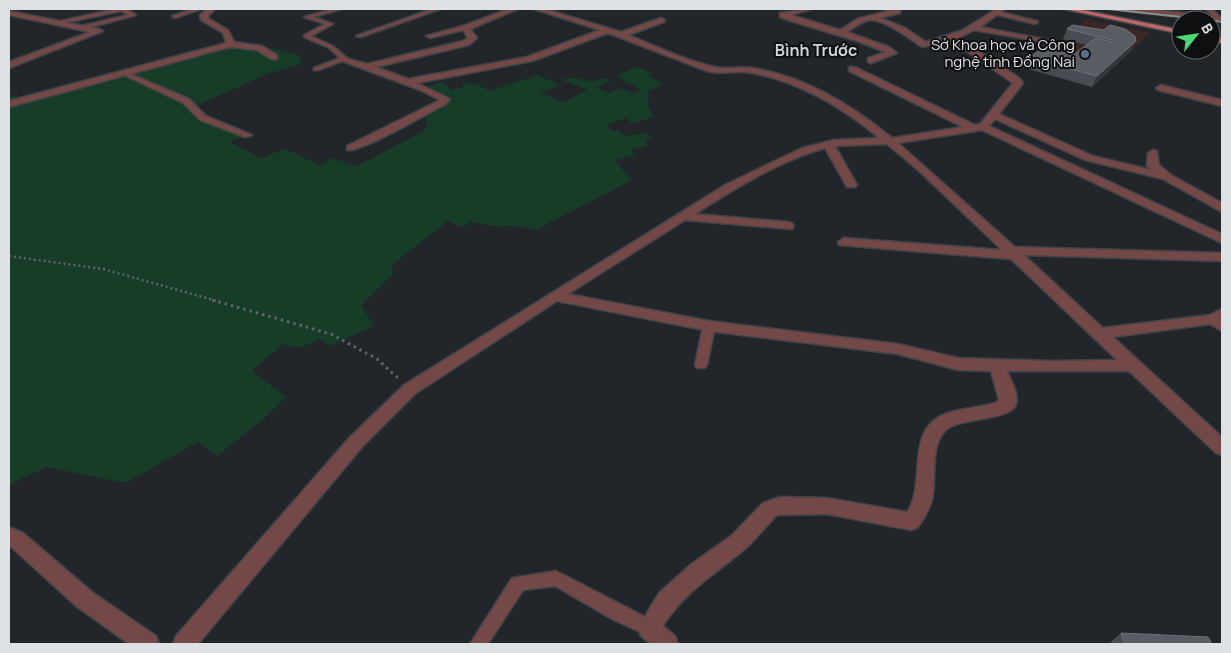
<svg xmlns="http://www.w3.org/2000/svg" width="1231" height="653" font-family="Manrope,sans-serif">
<style>
.commercial{fill:#3b2726}
.green{fill:#173c28}
.lines{fill:none;stroke-linecap:round;stroke-linejoin:round}
.service-casing{stroke:#404449;stroke-width:3}
.minor-casing{stroke:#404449;stroke-width:3}
.primary-casing{stroke:#404449;stroke-width:3}
.path-far1{stroke:#616569;stroke-width:2.5;stroke-dasharray:2 3;stroke-linecap:butt}
.path{stroke:#616569;stroke-width:3;stroke-dasharray:2.5 4;stroke-linecap:butt}
.service{fill:#734847;fill-rule:evenodd}
.minor{fill:#734847;fill-rule:evenodd}
.primary{fill:#bd6766;fill-rule:evenodd}
.rail{stroke:#898d91;stroke-width:2}
.wall{fill:#484d53}
.shaded-wall{fill:#32373c}
.building{fill:#595d63;stroke:#6e7277}
.service-dot{fill:#5c6f8a;stroke:#0d0f11;stroke-width:2}
.labels{text-anchor:middle;stroke-width:4;stroke-linejoin:round;paint-order:stroke}
.far-poi-label{font-size:15px;fill:#dfe2e5;stroke:#0d0f11;text-anchor:end}
.far-quarter-label{font-size:16px;font-weight:bold;fill:#d0d6dd;stroke:#0d0f11}
</style>
<rect width="100%" height="100%" fill="#22262b"/>
<path class="commercial" d="M1087 19 1150 33 1092 87 1025 68Z"/>
<path class="green" d="M231 46 261 51 274 48 300 56 301 64 267 74 191 108 195 117 244 136 229 142 261 158 285 149 320 165 332 158 357 166 424 131 428 125 425 118 418 116 448 102 450 99 428 87 443 82 452 90 464 87 462 85C472 80 480 86 489 91L537 75 561 85 540 93 563 102 588 90 562 80C577 74 576 79 589 81 599 83 599 76 612 80L596 87 609 93 620 88 634 93 640 90 616 76 637 67 653 74 648 76 664 84 646 92 649 94 648 106 654 117 632 123 626 118 608 124 611 131 619 130 624 136 646 133 653 138 646 140 647 146 631 150 635 155 614 160 632 180 536 230 516 226 499 227 471 222 462 227 448 221 392 265 393 274 361 305 374 326 329 346 320 339 300 348 283 344 252 371 286 397 262 420 217 456 198 442 126 483 46 467 9 485V95L32 100Z"/>
<g class="lines">
<defs>
<path id="service" d="M115 9H126L136 15 84 29 82 28V26L128 15 121 11 59 24 56 22Z
M193 9H201L175 18 172 16Z
M333 9H342L313 17 333 24 311 36 333 46 348 59 318 70H314V68L340 58 329 48 304 37V35L325 24 304 17Z
M432 9H440L361 37 356 36Z
M1206 9H1212L1221 18 1216 19Z
M996 11 1037 21 1038 22 1035 24 994 14Z
M126 72 189 99 206 116 252 135 245 137 200 120 183 103 124 75V73Z
M709 322 715 326 707 365 705 368H697L695 365 703 326Z
M556 571 655 622 657 628 655 634 649 636 612 619 555 586 523 590 488 644H470L512 578Z"/>
<path id="minor" d="M207 9H215L208 16 209 19 228 30 234 42 262 46 277 55V59H271L257 50 230 47 9 107V101L226 43 223 33 201 20 200 15Z
M508 9H518L470 29 477 38 469 45 376 67 408 79 527 57 600 30 534 9H545L621 32 661 18 665 20 664 22 628 35C656 46 686 61 715 67 727 70 740 66 753 68 806 77 850 104 892 138L963 127 849 71V67H855L975 125 980 124 1013 83 952 41 922 47C909 38 888 22 872 20 864 19 854 28 847 32L889 47 897 53 871 63 868 62V58L886 52 857 41 791 21 780 17V13L811 9 791 15 840 30 857 19 888 11 885 9H900V13L880 18 905 28 926 42 963 30 996 9H1005L980 27 1048 40 1044 42 974 30 959 38 1019 78 1023 83 999 114 1093 156 1151 170 1147 166 1148 153 1153 150 1157 151 1159 165 1171 175 1222 203V212L1163 179 1085 160 995 119 989 126 1222 234V243L982 130 898 143 1015 247 1222 253V261L1024 255 1103 328 1210 315 1222 309V331L1210 324 1113 337 1222 437V455L1216 453 1129 371H1007C1011 380 1019 394 1016 404 1011 421 960 417 946 430 929 446 937 479 932 500 929 510 924 519 918 527L911 530 827 514 777 515C766 526 756 539 745 549 715 574 684 592 663 626L675 636 678 644H651L641 636 638 628 659 593 690 565 731 536 763 503 780 497 827 498 907 512C927 484 904 430 945 414 961 408 978 408 995 403L999 400 991 371 958 370 898 354 709 331 557 301 416 393 362 447 198 644H173L176 636 350 437 404 385 725 185 802 148 834 140 879 138C842 107 801 83 753 73 738 70 722 75 707 71L608 33 532 61 417 83 450 99 446 104C430 112 360 153 347 150V146L440 100 420 90 342 61V57L367 64 463 41 468 38 463 30 430 38 426 36 466 25ZM887 144 918 170 1002 250 844 238 838 242 839 245 1011 259 1117 360 1052 361 958 358 898 344 709 321 568 294 685 220 792 229 794 226 792 223 788 222 695 214C734 189 781 160 825 148L847 187H855L857 185 835 146Z
M1124 9H1147L1222 17V21L1128 11Z
M9 11 99 29 103 31 9 68V62L90 32 9 15Z
M1161 85 1222 100V106L1158 90 1156 88Z
M9 527 23 533 92 592 156 636 159 644H129L76 606 9 545Z"/>
<path id="primary" d="M1064 9H1078L1181 30V34Z
M1211 36 1222 39V43L1211 41Z"/>
</defs>
<use href="#service" class="service-casing"/>
<use href="#minor" class="minor-casing"/>
<use href="#primary" class="primary-casing"/>
<path class="path-far1" d="M9 256 103 269 217 301"/>
<path class="path" d="M212 300 331 334 377 359 399 379"/>
<use href="#service" class="service"/>
<use href="#minor" class="minor"/>
<use href="#primary" class="primary"/>
<path class="rail" d="M1108 9 1209 20
M1211 20 1222 22"/>
</g>
<path class="wall" d="M1067 29 1136 41 1131 51 1092 87 1025 68 1029 58 1073 55 1087 45 1063 39Z
M1121 633 1212 644H1109Z"/>
<path class="shaded-wall" d="M1136 41 1131 51 1092 87 1097 76Z"/>
<path class="building" d="M1072 25 1104 30 1110 25 1125 29 1135 36 1136 41 1097 76 1029 58 1042 48 1073 55 1096 38 1112 42 1113 40 1067 29Z
M1121 633 1208 637 1212 644H1125Z"/>
<circle class="service-dot" cx="1085" cy="54" r="5"/>
<g class="labels">
<g class="far-poi-label">
<text x="1075" y="50">Sở Khoa học và Công<tspan x="1075" dy="17">nghệ tỉnh Đồng Nai</tspan></text>
</g>
<g class="far-quarter-label">
<text x="816" y="56">Bình Trước</text>
</g>
</g>
<rect width="1231" height="653" fill="none" stroke="#dfe2e5" stroke-width="20"/>
<g transform="translate(1196 35) rotate(60)"><circle r="24" fill="#0d0f11" stroke="#616366"/>
<path d="M0-4L9 19L0 12L-9 19Z" fill="#4dd676"/>
<text y="-8" font-size="14" font-weight="bold" text-anchor="middle" fill="#dfe2e5">B</text>
</g>
</svg>
